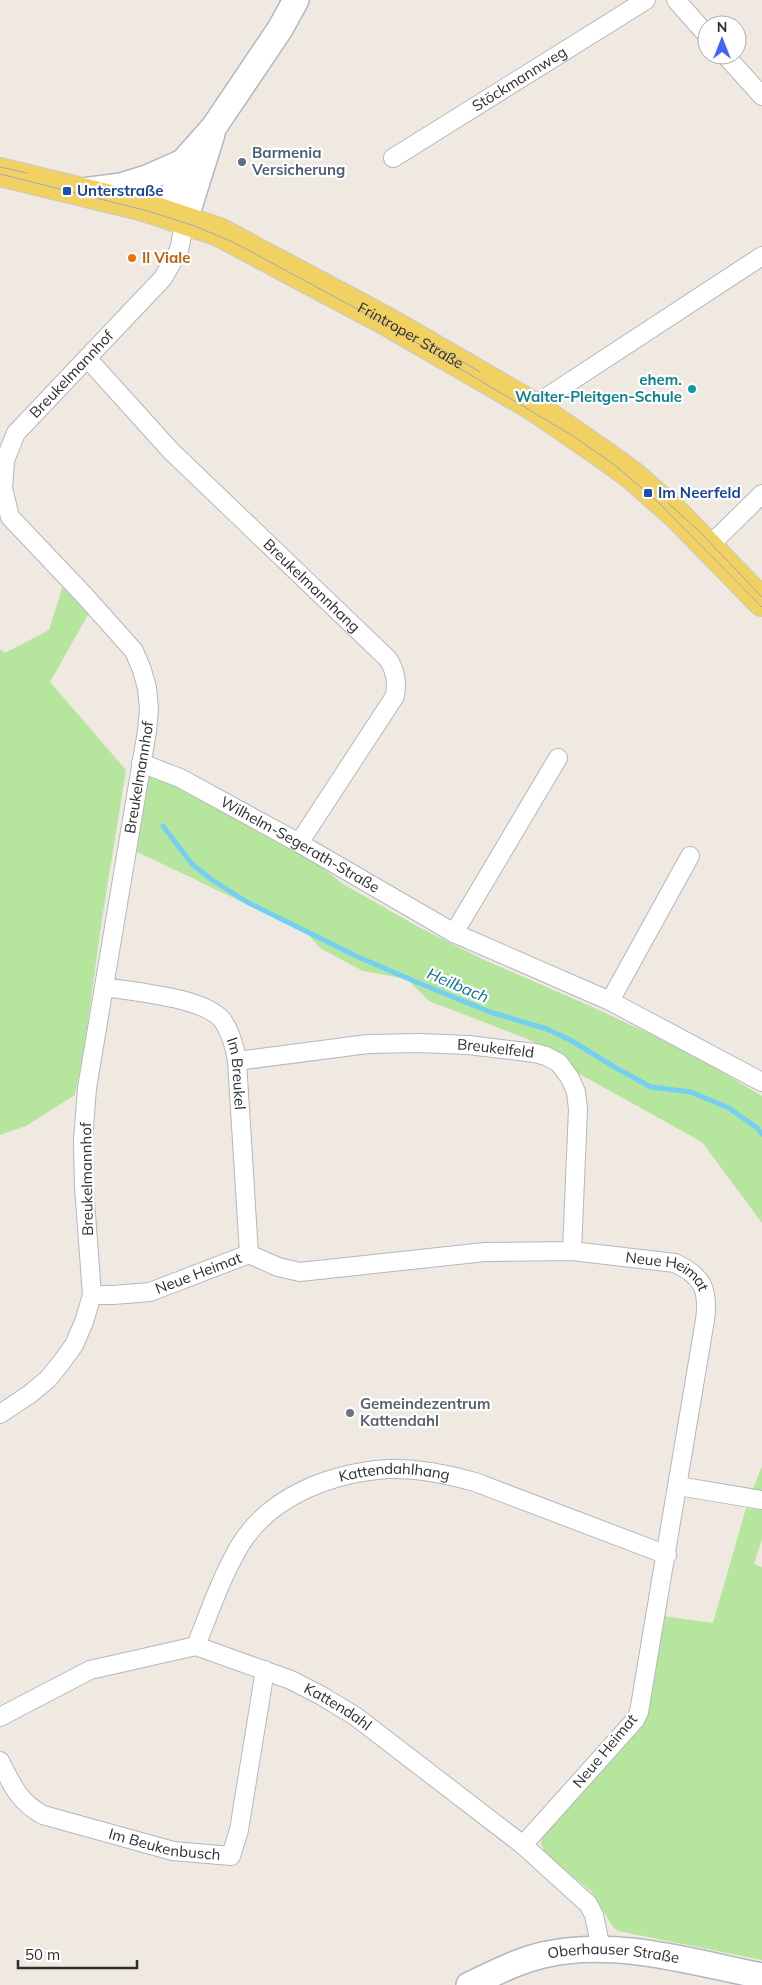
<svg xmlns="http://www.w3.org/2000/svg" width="762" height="1985" font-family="Mulish,sans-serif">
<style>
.green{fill:#b6e59e}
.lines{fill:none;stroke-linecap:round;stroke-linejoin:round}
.stream{stroke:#75cff0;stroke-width:5}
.street-casing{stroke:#b4b7c1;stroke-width:20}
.secondary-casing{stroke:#b4b7c1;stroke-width:28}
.primary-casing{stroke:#c9c9c9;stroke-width:30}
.street{stroke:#fff;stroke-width:18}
.secondary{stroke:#fff;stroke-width:25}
.primary{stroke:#f2d163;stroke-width:28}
.tram{stroke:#a3a6b8;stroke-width:1}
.service-dot{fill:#5c6f8a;stroke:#fff;stroke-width:2}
.transit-dot{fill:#1a4fb4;stroke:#fff;stroke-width:2}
.food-dot{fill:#e8710a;stroke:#fff;stroke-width:2}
.culture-dot{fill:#0f9aa8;stroke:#fff;stroke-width:2}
.worship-dot{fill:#6b7280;stroke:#fff;stroke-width:2}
.labels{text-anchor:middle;stroke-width:4.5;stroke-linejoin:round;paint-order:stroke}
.street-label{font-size:15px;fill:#2e2e2e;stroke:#fff}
.service-label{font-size:15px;font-weight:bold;fill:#4e5e75;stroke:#fff;text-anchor:start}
.transit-label{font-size:15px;font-weight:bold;fill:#164399;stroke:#fff;text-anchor:start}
.food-label{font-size:15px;font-weight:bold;fill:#c56008;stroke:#fff;text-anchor:start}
.culture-label{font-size:15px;font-weight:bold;fill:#0d838f;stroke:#fff;text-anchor:end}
.worship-label{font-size:15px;font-weight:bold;fill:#5b616d;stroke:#fff;text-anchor:start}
.water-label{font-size:16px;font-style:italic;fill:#0d6fa3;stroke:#fff}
</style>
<rect width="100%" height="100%" fill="#efe9e1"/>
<path class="green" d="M65 579 93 606 50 682 126 770 102 919 85 1042 75 1095 26 1126 0 1135V649L5 653 49 630Z
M141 764 304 853 343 884 415 925 482 959 588 1005 691 1053 762 1096V1223L702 1142 576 1072 557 1053 525 1038 429 1001 407 979 363 971 320 948 307 933 127 847Z
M762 1466V1491L753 1489Z
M746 1508 762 1510V1539L754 1564 762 1567V1960L618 1931 613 1927 592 1892 545 1853 541 1843 544 1833 645 1719 663 1616 713 1623Z"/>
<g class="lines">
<path class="stream" d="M163 826 192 864 212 880 247 902 356 956 414 981 490 1012 547 1029 572 1041 616 1068 651 1087 691 1092 729 1108 757 1128 762 1134"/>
<defs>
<g id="street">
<path d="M676 0 707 35"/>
<path d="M725 55 762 96"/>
<path id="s1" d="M393 158 646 0"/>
<path id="s2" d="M87 358 171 451 388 659C396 671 397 682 395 696L299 843"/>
<path d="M533 406 762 256"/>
<path d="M709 546 762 494"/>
<path id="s3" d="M141 763 180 778 299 843 454 933 610 1001 762 1082"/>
<path d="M454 933 558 758"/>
<path id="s4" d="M105 987C134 992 205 997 223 1021 231 1033 235 1048 237 1061L249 1254"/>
<path d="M610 1001 690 856"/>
<path id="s5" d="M237 1061 368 1044 419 1043 468 1045 535 1053 546 1056 559 1063 570 1078 576 1092 578 1109 572 1251"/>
<path id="s6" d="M92 1295H113L150 1292 249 1254 278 1267 300 1272 485 1252 572 1251 675 1263C703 1276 709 1290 705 1320L639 1712 635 1720 523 1845"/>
<path id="s7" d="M0 1414 30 1394 48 1379 61 1363 74 1345 84 1322 92 1295 84 1187 83 1141 87 1088 147 731 149 709 147 688 142 670 134 651 84 595 10 517 3 488 5 460 16 433 163 278 179 250 185 220"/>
<path d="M678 1486 762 1500"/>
<path id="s8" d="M196 1646C209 1613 221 1578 239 1547 269 1496 331 1473 388 1469 418 1468 447 1474 475 1482L667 1555"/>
<path id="s9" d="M0 1717 90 1670 196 1646 291 1680 322 1696 355 1716 523 1845 588 1904 594 1915 601 1949"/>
<path id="s10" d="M0 1761C12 1785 19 1802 43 1815L173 1851 231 1856 239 1830 265 1670"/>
</g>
<g id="secondary">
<path d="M83 191 121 186 147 178 183 162"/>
<path d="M185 220 175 204 174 193 183 162 214 127 280 29 296 0"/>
<path d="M185 220 212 134"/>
<path id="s11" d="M469 1985C493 1974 517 1961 543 1955 616 1938 691 1962 762 1976"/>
</g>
<g id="primary">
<path id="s12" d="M0 172 144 207 219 232 386 321 533 406 607 457 633 476 677 515 762 602"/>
</g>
</defs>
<use href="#street" class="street-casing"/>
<use href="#secondary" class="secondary-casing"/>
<use href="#primary" class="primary-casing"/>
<use href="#street" class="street"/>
<use href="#secondary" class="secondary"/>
<use href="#primary" class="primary"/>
<path class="tram" d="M0 167 27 173
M0 174 144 210 192 225 233 242 387 325 573 436 616 466 659 503 762 607
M431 343 480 372
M668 503 698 530 762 597"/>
</g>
<circle class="service-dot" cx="242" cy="162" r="5"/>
<g class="transit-dot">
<rect x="62" y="186" width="10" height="10" rx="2.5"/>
<rect x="643" y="488" width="10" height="10" rx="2.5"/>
</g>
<circle class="food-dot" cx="132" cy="258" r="5"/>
<circle class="culture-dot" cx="692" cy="389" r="5"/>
<circle class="worship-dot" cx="350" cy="1413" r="5"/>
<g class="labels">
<g class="street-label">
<text dy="5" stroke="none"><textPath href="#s1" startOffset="149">Stöckmannweg</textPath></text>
<text dy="5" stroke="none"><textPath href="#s12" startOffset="445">Frintroper Straße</textPath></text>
<text dy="5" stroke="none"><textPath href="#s7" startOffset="1158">Breukelmannhof</textPath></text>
<text dy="5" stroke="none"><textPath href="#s2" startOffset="320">Breukelmannhang</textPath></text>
<text dy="5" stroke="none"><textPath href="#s7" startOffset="678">Breukelmannhof</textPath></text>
<text dy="5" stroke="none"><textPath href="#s3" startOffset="179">Wilhelm-Segerath-Straße</textPath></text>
<text dy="5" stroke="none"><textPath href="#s5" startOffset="260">Breukelfeld</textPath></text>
<text dy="5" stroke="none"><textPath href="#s4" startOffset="180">Im Breukel</textPath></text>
<text transform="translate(87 1179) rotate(-91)" y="5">Breukelmannhof</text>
<text dy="5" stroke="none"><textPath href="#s6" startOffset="110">Neue Heimat</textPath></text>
<text dy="5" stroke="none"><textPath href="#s6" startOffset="591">Neue Heimat</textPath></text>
<text dy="5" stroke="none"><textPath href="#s8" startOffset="289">Kattendahlhang</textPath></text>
<text dy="5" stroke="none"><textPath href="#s9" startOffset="365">Kattendahl</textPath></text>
<text transform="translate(605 1751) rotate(-50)" y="5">Neue Heimat</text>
<text dy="5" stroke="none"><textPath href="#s10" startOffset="196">Im Beukenbusch</textPath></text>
<text dy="5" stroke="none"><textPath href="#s11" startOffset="151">Oberhauser Straße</textPath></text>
</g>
<g class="service-label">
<text x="252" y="158">Barmenia<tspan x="252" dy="17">Versicherung</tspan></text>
</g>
<g class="transit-label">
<text x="77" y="196">Unterstraße</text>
<text x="658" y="498">Im Neerfeld</text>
</g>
<g class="food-label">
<text x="142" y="263">Il Viale</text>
</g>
<g class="culture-label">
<text x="682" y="385">ehem.<tspan x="682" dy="17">Walter-Pleitgen-Schule</tspan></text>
</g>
<g class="worship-label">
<text x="360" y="1409">Gemeindezentrum<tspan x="360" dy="17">Kattendahl</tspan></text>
</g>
<g class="water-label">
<text transform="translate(458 985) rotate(23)" y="6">Heilbach</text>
</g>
</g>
<g transform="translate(722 40)"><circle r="24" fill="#ffffff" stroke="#ababab"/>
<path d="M0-4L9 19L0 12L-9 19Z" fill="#4264fb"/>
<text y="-8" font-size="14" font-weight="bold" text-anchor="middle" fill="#2e2e2e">N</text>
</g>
<path d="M18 1960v8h119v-8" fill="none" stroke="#2e2e2e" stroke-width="2.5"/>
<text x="25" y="1960" font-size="15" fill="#2e2e2e" stroke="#ffffff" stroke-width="4" paint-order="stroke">50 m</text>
</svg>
